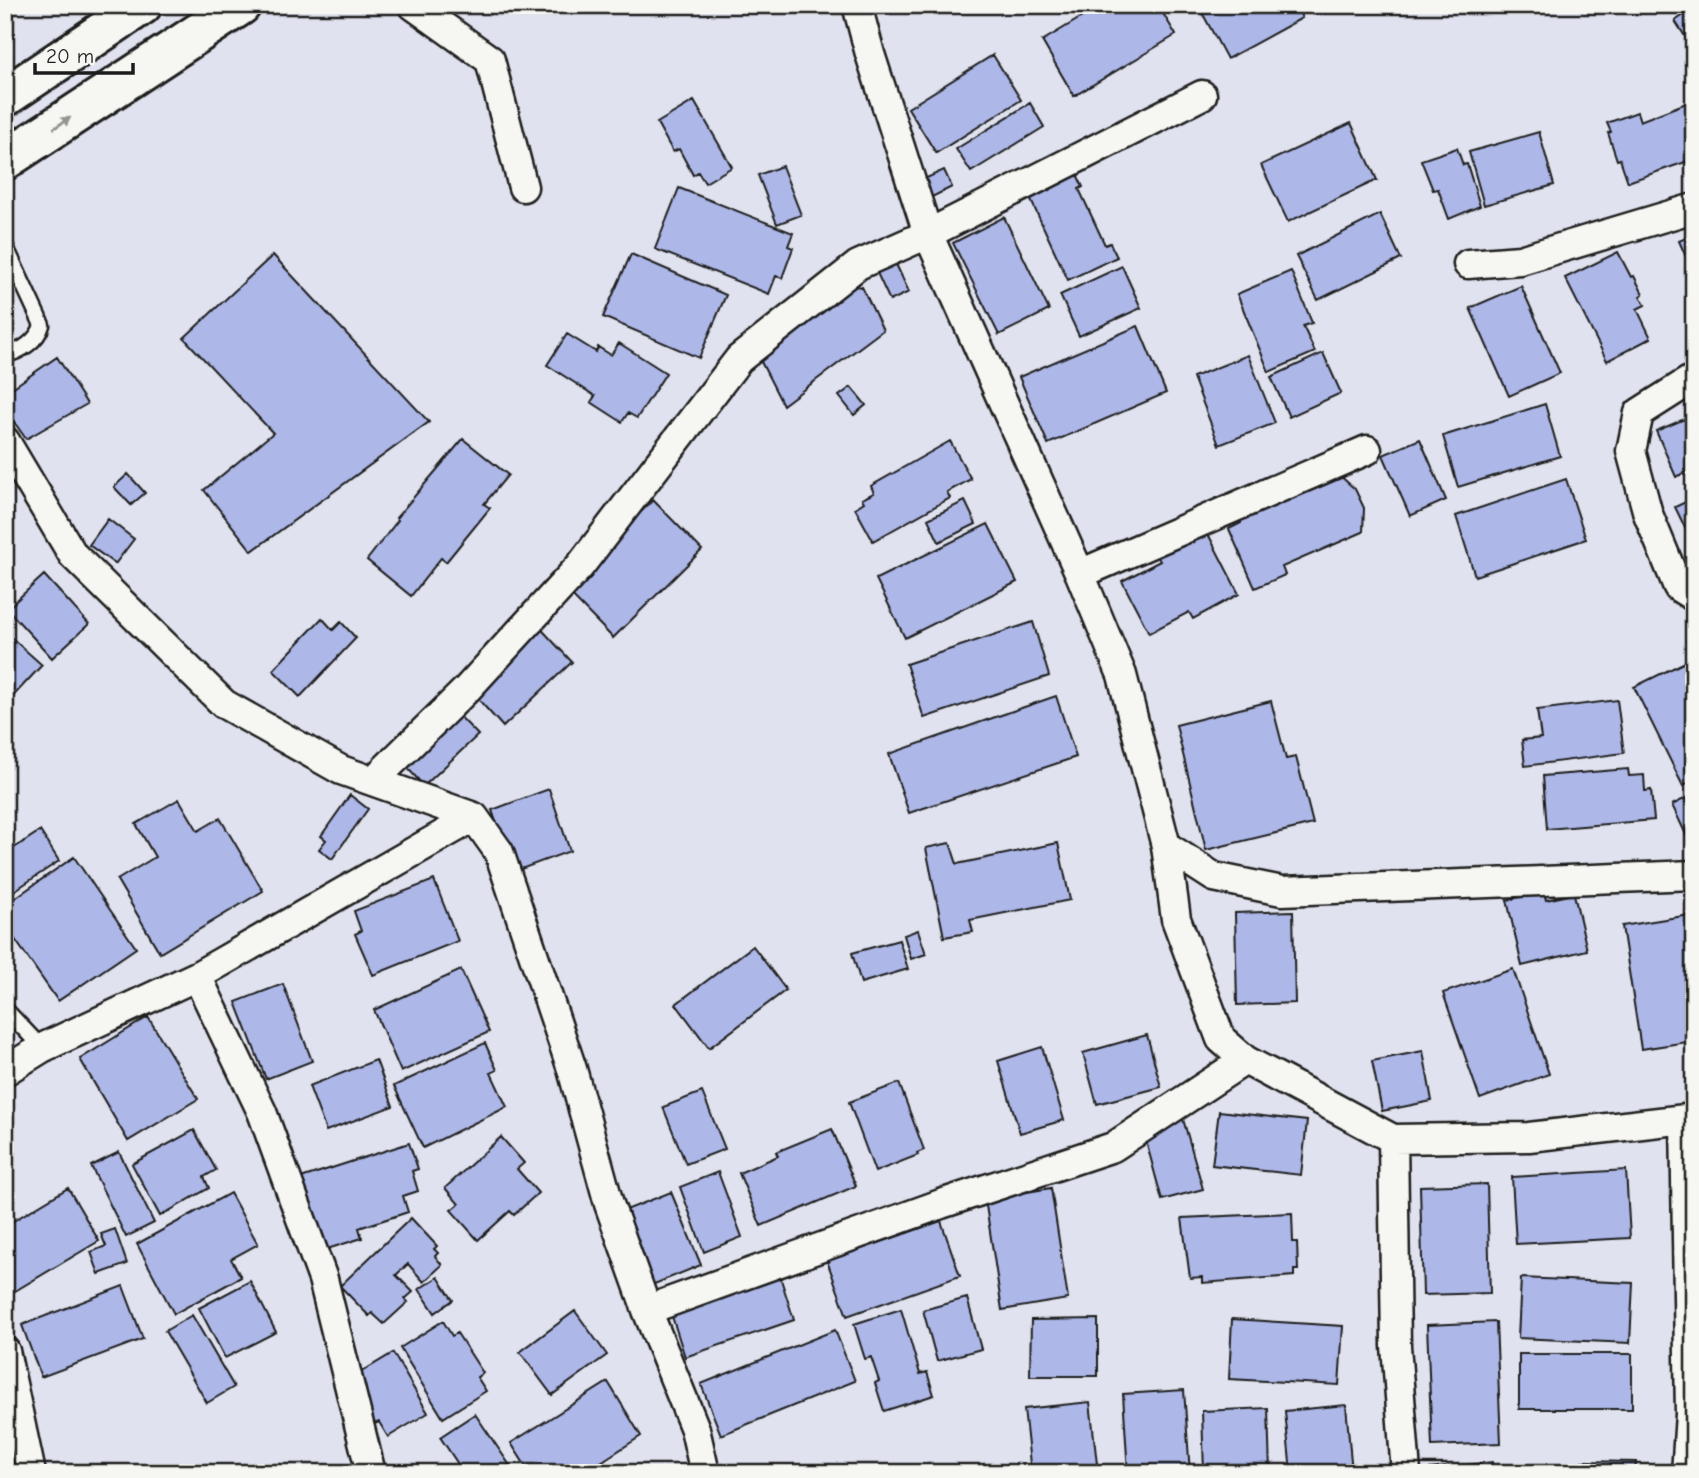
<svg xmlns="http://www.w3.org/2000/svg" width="1699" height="1478" font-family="'Comic Neue',sans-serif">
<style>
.building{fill:#adb8e9;stroke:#1c1c1c;stroke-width:2}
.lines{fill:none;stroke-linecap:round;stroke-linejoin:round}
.service-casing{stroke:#1c1c1c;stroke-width:19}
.minor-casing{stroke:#1c1c1c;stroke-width:33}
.trunk-casing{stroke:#1c1c1c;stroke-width:44}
.service{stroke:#f6f6f2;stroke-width:14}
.minor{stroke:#f6f6f2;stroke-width:28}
.trunk{stroke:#f6f6f2;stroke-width:38}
.oneway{fill:#949492}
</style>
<rect width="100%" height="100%" fill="#e0e3ef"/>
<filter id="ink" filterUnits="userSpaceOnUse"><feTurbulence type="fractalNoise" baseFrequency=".0143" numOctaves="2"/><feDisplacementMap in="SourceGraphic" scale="14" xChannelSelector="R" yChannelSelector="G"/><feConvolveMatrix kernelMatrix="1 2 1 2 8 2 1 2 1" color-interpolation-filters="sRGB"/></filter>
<g filter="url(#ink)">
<path class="building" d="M1102 5H1158L1176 35 1074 96 1042 41Z
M1198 5H1296L1302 18 1227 59Z
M1694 8V50L1675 21Z
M993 55 1021 100 936 153 908 108Z
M1694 100V159L1628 182 1620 159 1617 160 1608 133 1611 132 1607 123 1637 112 1640 121Z
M694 101 732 167 705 183 698 172 693 175 679 149 673 152 657 123Z
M1030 103 1044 127 971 172 956 149Z
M1351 123 1377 180 1288 222 1261 165Z
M1539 132 1554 185 1484 205 1469 152Z
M1457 148 1463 165 1467 164 1480 206 1449 219 1438 189 1433 190 1421 160Z
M782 166 801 215 777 224 758 175Z
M944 170 952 187 928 199 920 181Z
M1076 172 1083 187 1079 189 1105 245 1110 243 1117 257 1068 280 1028 194Z
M679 188 793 233 788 246 793 248 782 278 776 276 769 294 655 249Z
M1380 214 1401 259 1318 300 1296 256Z
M1004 217 1049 310 999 335 953 243Z
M1694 234V275L1679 241Z
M889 249 909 292 890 301 870 258Z
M1618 252 1631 277 1634 276 1643 294 1640 296 1645 305 1637 309 1651 338 1607 361 1565 278Z
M631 254 726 295 699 358 603 317Z
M273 255 429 422 252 551 204 490 273 433 184 338Z
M1122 266 1141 308 1079 336 1060 295Z
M1291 271 1312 323 1303 326 1315 352 1269 372 1237 294Z
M849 285 862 287 883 330 783 405 757 354Z
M1521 286 1560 373 1509 396 1470 308Z
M1138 326 1166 393 1048 444 1019 377Z
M567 334 596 352 598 347 611 355 619 343 666 373 637 418 628 413 622 422 591 402 595 396 547 365Z
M1323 353 1341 393 1289 417 1271 377Z
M1248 355 1275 423 1219 445 1193 377Z
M57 357 87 404 26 439 5 409V393Z
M851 387 866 405 854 415 839 396Z
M1545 404 1560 456 1458 487 1443 436Z
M1694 415V469L1676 477 1656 431Z
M463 439 508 475 484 504 490 508 446 562 441 558 411 596 367 560 398 520 396 518Z
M1420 439 1446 500 1410 516 1383 455Z
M950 441 971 479 947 492 950 498 873 541 855 508 864 502 862 499 874 493 871 486Z
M128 474 145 493 131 505 114 487Z
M1338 474 1355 489 1364 508 1363 532 1282 567 1285 575 1255 588 1229 529 1241 523 1239 517Z
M1566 479 1586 539 1475 576 1456 516Z
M1694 498V546L1675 507Z
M653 500 702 550 613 638 564 588Z
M965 501 976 524 939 542 928 519Z
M108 519 134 539 115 564 89 545Z
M988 524 1017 582 905 638 876 579Z
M1205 528 1239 594 1193 619 1189 612 1149 633 1122 581 1160 561 1156 554Z
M44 575 89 624 52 658 7 609Z
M322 618 333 630 341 622 356 638 300 697 273 670Z
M532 619 572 662 503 727 463 682Z
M1033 622 1049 676 924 718 906 664Z
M5 632 42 665 5 705Z
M1689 660 1694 669V780L1683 786 1634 687Z
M1056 696 1076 757 909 813 889 754Z
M443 699 478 735 424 786 391 750Z
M1617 700 1624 753 1525 766 1522 740 1541 738 1537 710Z
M1271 701 1286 759 1296 757 1313 824 1206 850 1176 725Z
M1628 769 1629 776 1644 775 1645 791 1651 790 1654 820 1547 829 1543 776Z
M549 789 570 851 513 872 492 810Z
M1694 794V841L1690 843 1672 805Z
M350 795 368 809 332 859 319 849 326 840 321 836Z
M179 799 198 831 220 818 263 891 160 953 117 880 155 857 136 824Z
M40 831 59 861 5 897V854Z
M950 843 957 864 1058 843 1070 900 970 920 973 932 944 937 926 848Z
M74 857 136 948 58 1001 5 925V905Z
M434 880 458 941 373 975 355 934 361 931 354 911Z
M1544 892 1546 900 1574 894 1587 950 1522 966 1507 900Z
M1293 911 1295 1003 1237 1005 1235 913Z
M1690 915 1694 942V1041L1641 1049 1622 926Z
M918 930 926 954 911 959 904 935Z
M899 940 908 969 861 983 852 953Z
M753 946 786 990 709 1048 676 1004Z
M1513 969 1549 1074 1480 1099 1443 993Z
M461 970 489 1032 401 1072 374 1010Z
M283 984 312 1061 266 1079 236 1002Z
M148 1017 198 1099 128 1141 80 1059Z
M1147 1035 1161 1087 1097 1104 1083 1053Z
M485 1043 497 1070 491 1073 507 1107 423 1148 394 1086Z
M1042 1047 1064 1120 1020 1133 998 1061Z
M1423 1051 1432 1101 1382 1111 1372 1061Z
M376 1060 393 1106 326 1131 309 1086Z
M899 1083 924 1150 917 1153 918 1155 875 1172 849 1102Z
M702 1092 725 1149 686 1164 663 1107Z
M1219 1111 1307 1121 1301 1175 1212 1165Z
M1183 1119 1203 1189 1162 1200 1143 1130Z
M832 1129 856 1186 761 1226 739 1173 778 1156 776 1152Z
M194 1130 216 1170 204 1177 209 1188 160 1216 132 1164Z
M501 1137 524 1163 517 1169 538 1193 514 1215 510 1211 478 1240 451 1210 459 1204 445 1188Z
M409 1143 418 1169 412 1171 418 1191 403 1196 408 1212 359 1228 362 1238 324 1250 301 1178Z
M119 1152 154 1223 126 1237 91 1166Z
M1626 1170 1630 1238 1516 1244 1512 1177Z
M718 1172 742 1237 704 1252 680 1187Z
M1487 1184 1490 1293 1423 1295 1420 1186Z
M68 1188 99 1241 10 1294 5 1287V1226Z
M1051 1188 1068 1299 1002 1310 985 1199Z
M671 1192 701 1265 652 1285 621 1212Z
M230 1193 258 1244 231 1259 241 1277 174 1314 137 1244Z
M1292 1213 1293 1242H1297L1298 1270H1294V1276L1202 1283V1277L1190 1278 1182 1218Z
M411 1218 437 1246 434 1249 438 1253 435 1256 442 1265 424 1282 408 1264 396 1275 413 1292 405 1299 408 1302 384 1324 372 1313 369 1316 340 1286Z
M941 1221 960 1276 847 1316 827 1261Z
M115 1229 127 1264 99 1274 91 1252 106 1246 101 1234Z
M778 1270 794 1320 685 1357 669 1307Z
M438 1277 453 1300 435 1313 419 1289Z
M1521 1278 1633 1283 1630 1343 1518 1338Z
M250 1281 276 1332 225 1358 199 1308Z
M123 1286 143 1339 41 1377 22 1325Z
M967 1298 981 1349 937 1361 923 1310Z
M901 1309 920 1374 927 1372 934 1395 884 1411 875 1383 879 1381 871 1357 865 1359 854 1324Z
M575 1311 607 1355 552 1395 520 1352Z
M192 1315 234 1387 207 1403 165 1331Z
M1098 1319V1376H1030L1031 1320Z
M1232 1319 1343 1326 1339 1385 1229 1379Z
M443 1321 452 1336 457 1333 483 1373 477 1377 486 1391 443 1418 400 1348Z
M1496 1322 1501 1443 1432 1446 1427 1325Z
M835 1330 855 1381 721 1435 701 1384Z
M393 1353 428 1413 388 1437 379 1422 375 1424 357 1394 353 1377Z
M1519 1354H1632V1409H1519Z
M608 1382 641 1436 584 1473H530L511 1443Z
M1184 1390 1190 1473H1128L1123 1394Z
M1090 1402 1098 1473H1031L1024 1409Z
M1346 1405 1352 1473H1291L1285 1411Z
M1268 1408 1270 1473H1204L1202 1411Z
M475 1414 513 1470 509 1473H464L440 1437Z
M1582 1461 1636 1462 1635 1473H1582Z
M1492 1462 1493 1473H1430V1469Z"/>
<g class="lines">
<defs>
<path id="service" d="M5 245 42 325C38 340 21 352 5 355
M5 1009 42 1048"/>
<path id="minor" d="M413 5 490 60 523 187
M857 5 870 54 928 234 1080 574 1122 675 1166 846 1176 919 1221 1039 1245 1060 1393 1139 1396 1346 1406 1473
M1468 264 1520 260 1694 208
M1694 378 1639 413 1631 451 1648 514 1678 587 1694 597
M5 441 73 555 224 704 341 770 474 817 499 852 572 1069 609 1204 647 1310 695 1429 705 1473
M1080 574 1367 450
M373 781 467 689 580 566 739 359 858 265 928 234 1202 95
M1166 846 1214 877 1282 891 1694 875
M197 976 262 1112 323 1279 371 1473
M5 1071 42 1048 197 976 474 817
M1685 1120 1690 1414 1686 1473
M1393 1139 1529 1137 1694 1118
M647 1310 941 1204 1113 1147 1245 1060
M5 1351 31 1473"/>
<path id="trunk" d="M5 97 142 5
M5 160 241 5"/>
</defs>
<use href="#service" class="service-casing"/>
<use href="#minor" class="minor-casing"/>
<use href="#trunk" class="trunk-casing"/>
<use href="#service" class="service"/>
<use href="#minor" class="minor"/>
<use href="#trunk" class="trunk"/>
</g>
<defs><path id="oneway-solid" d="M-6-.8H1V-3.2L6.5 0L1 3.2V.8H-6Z" transform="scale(1.75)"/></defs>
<use class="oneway" href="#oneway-solid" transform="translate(62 123) rotate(-33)"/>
</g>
<rect width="1699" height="1478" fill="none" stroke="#f6f6f2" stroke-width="28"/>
<rect x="14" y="14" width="1671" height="1450" fill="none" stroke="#1c1c1c" stroke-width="2.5" filter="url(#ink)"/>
<path d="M35 63v10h98v-10" fill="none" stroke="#1c1c1c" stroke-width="3.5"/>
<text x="46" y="63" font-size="21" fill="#1c1c1c" stroke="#f6f6f2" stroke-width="5" paint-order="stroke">20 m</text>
</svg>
